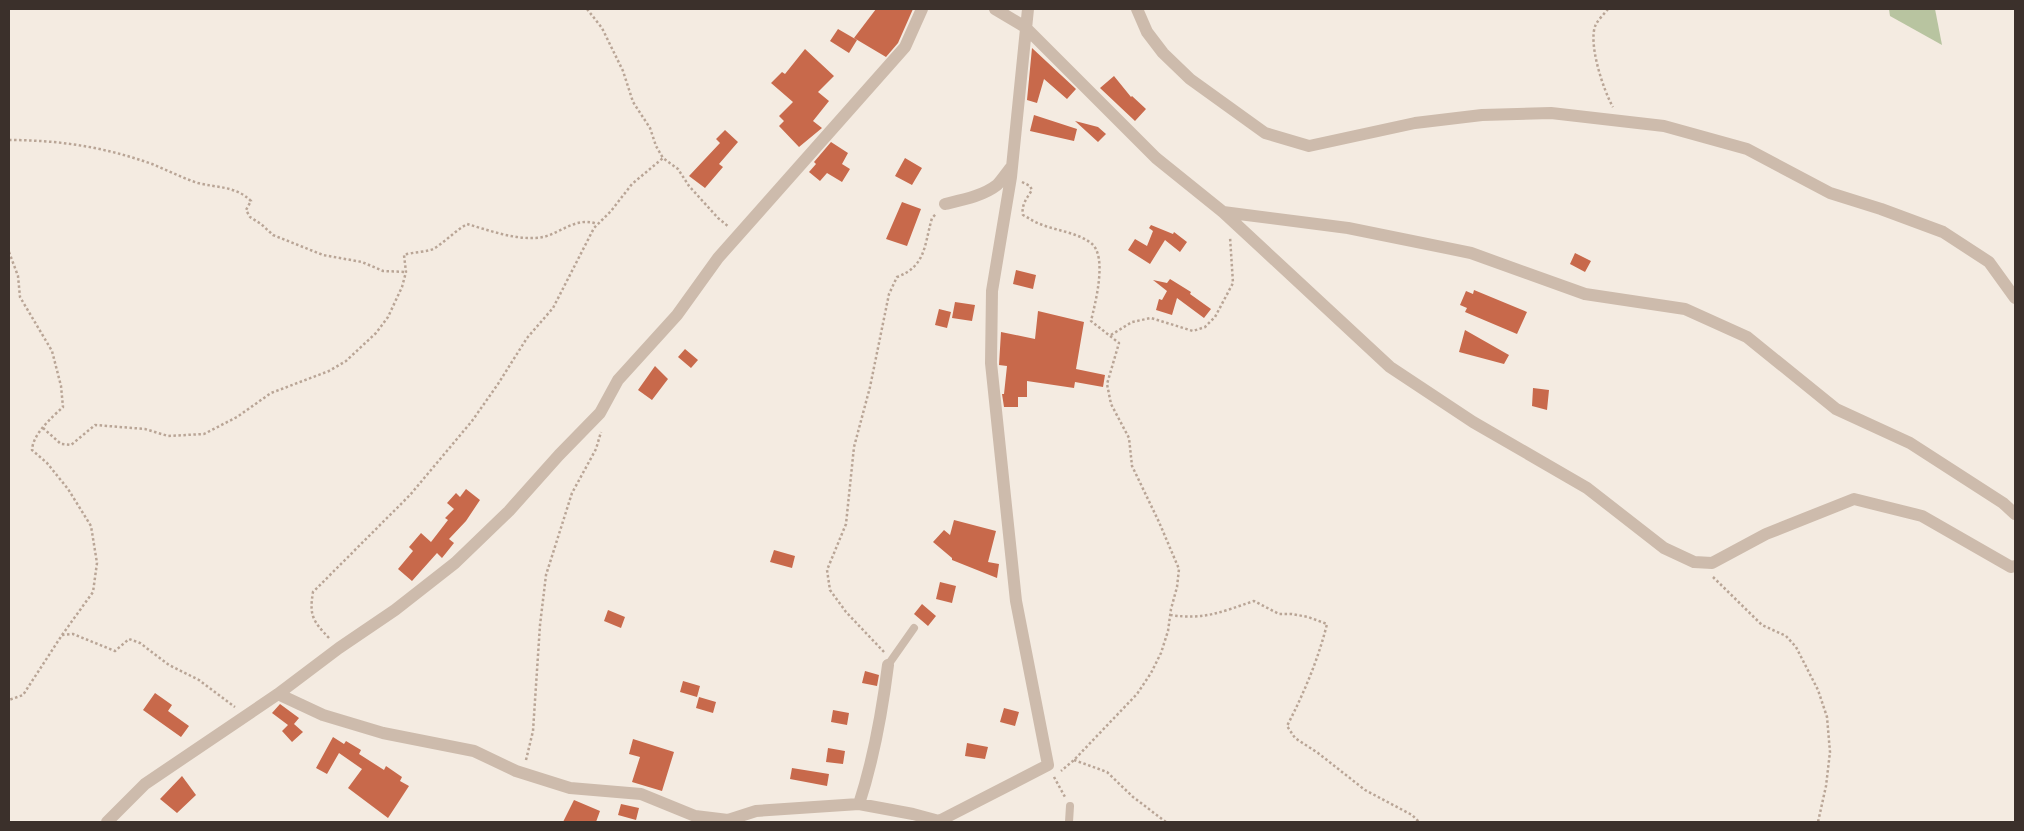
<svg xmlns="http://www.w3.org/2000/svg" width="2024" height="831" font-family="'Archivo Narrow',sans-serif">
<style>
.green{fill:#b8c4a0}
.building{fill:#c8694b}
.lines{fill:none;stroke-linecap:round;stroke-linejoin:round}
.path{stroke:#b9a596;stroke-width:2.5;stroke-dasharray:2.5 2.5;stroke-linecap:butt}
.service{stroke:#cdbbac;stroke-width:8}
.minor{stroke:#cdbbac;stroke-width:12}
</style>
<rect width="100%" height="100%" fill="#f4ebe1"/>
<path class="green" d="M1889 9H1935L1942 45 1890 16Z"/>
<path class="building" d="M876 9H913L898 43 886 57 854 38Z
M838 29 857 40 849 53 830 41Z
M1032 48 1076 89 1067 99 1044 79 1037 103 1027 100Z
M805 49 834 76 818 92 829 101 813 121 822 128 799 147 779 126 784 121 779 116 793 102 771 83 782 72 785 74Z
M1114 76 1131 97 1132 96 1146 109 1135 121 1100 88Z
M1034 115 1077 129 1074 141 1030 131Z
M1075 121 1098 127 1106 134 1098 142Z
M725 130 738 142 719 164 723 167 705 188 689 176 720 143 716 139Z
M831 142 848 153 842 164 850 169 842 182 827 173 820 181 809 172 816 164 814 162Z
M905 158 922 168 912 185 895 176Z
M902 202 921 209 907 246 886 239Z
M1151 225 1173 234 1174 232 1187 242 1180 252 1165 240 1150 264 1128 250 1135 239 1147 246 1153 231 1149 228Z
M1575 253 1591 261 1585 272 1570 264Z
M1016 270 1036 275 1033 289 1013 284Z
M1170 279 1191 292 1190 294 1211 309 1204 318 1177 298 1172 315 1156 310 1159 299 1162 300 1167 291 1153 280 1167 283Z
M1474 290 1527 312 1517 334 1465 312 1467 308 1460 305 1466 291 1473 294Z
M955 302 975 305 972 321 952 318Z
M939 309 951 312 947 328 935 325Z
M1038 311 1084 322 1076 369 1105 375 1103 387 1075 382 1074 388 1027 381V397H1018V407H1004L1002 394H1004L1007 366 999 365 1001 332 1035 339Z
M1465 330 1509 355 1504 364 1459 352Z
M685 349 698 360 691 368 678 357Z
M655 366 668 379 652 400 638 390Z
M1533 388 1549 390 1547 410 1532 406Z
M466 489 480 500 466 521 449 539 454 543 442 558 437 553 412 581 398 569 413 551 409 547 421 533 431 542 448 520 445 518 454 509 447 503 456 493 460 497Z
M954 520 996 531 988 562 999 564 997 578 952 560V558L933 542 944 530 950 535Z
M774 550 795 556 792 568 770 562Z
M940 582 956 586 952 603 936 599Z
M922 604 936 616 928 626 914 614Z
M608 610 625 617 621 628 604 621Z
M865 671 879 675 877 686 862 683Z
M683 681 700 686 697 697 680 692Z
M155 693 172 705 168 711 189 726 181 737 143 710Z
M699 697 716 702 713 713 696 708Z
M280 704 299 718 294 724 303 732 292 742 282 731 288 725 272 713Z
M1004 708 1019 712 1015 726 1000 722Z
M833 710 849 713 847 725 831 722Z
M333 737 344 744 346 741 361 750 359 754 384 770 386 766 402 777 400 781 409 786 388 818 348 788 362 769 339 753 327 774 316 768Z
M633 739 674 752 662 791 632 782 640 757 629 754Z
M967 743 988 747 985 759 965 756Z
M828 748 845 751 843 764 826 762Z
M792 768 829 774 827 786 790 779Z
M182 776 196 795 177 813 160 799Z
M574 800 600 811 596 822H563Z
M621 804 639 808 636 820 618 815Z"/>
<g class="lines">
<path class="path" d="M587 9 602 28 623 71 633 102 650 128 656 146 663 158
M1608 9C1604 14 1599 19 1596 24 1587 42 1604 92 1613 107
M9 140C58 140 105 147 152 164 167 170 182 178 198 183 218 188 236 186 251 201L246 210 250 217 261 224 273 235 323 255 362 262 383 271 406 272
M1022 182 1030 186 1032 190C1027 198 1021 205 1023 215 1029 218 1034 222 1040 224 1057 231 1076 232 1091 243 1108 256 1095 304 1091 321L1119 343 1107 384 1111 404 1129 438 1132 466 1159 522 1179 569 1177 587 1171 609 1168 631 1161 653 1151 673 1137 694 1074 760 1061 771
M9 252 18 276 20 297 52 351 61 386 63 407C51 418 33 434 32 450L47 463 68 489 91 526 97 563 93 592 62 635 23 695 9 700
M1111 335 1132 322 1151 318 1193 331 1205 327 1215 317 1233 283 1230 237
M43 428 61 444 71 445 95 425 145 429 168 436 204 434 237 417 271 393 329 371 346 361 376 333 388 317 402 287 406 272 404 255C412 252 429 252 435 248 446 241 455 231 467 224 488 230 512 239 535 238 557 238 574 215 597 224
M1713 577 1762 625 1786 636 1796 647 1818 690 1827 717 1830 752 1826 786 1818 822
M1170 615C1205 620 1221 612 1254 601L1279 614H1292L1308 617 1327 624C1318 660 1304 693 1287 726L1295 738 1318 753 1365 790 1412 815 1419 822
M62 635 73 634 115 651 129 639 140 643 169 665 199 680 235 707
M329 638C313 621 309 616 313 592L410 495 472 421 498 384 527 338 553 308 594 228 611 211 632 184 663 158 678 169 689 186 718 218 729 227
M884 652 846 612 830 590 827 570 846 524 854 447 870 387 889 294 897 277C926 266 924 246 932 218L936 214
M526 760 533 731 540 625 546 575 572 493 596 449 601 432
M1074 760 1107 772 1133 797 1166 822
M1054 777 1065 797"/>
<path class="service" d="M888 665 914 628
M1069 822 1070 806"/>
<path class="minor" d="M995 9 1025 27 1156 158 1223 212 1390 367 1473 422 1587 488 1664 548 1694 562 1712 563 1766 534 1854 499 1922 516 2011 567 2015 566
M1137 9 1147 32 1163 53 1190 79 1265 133 1309 146 1415 123 1482 115 1551 113 1664 126 1747 149 1830 193 1881 209 1943 232 1989 262 2015 298
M945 204C962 200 983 196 997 185 1002 180 1007 172 1012 166
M1223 212 1348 228 1471 253 1585 294 1685 309 1747 337 1836 409 1910 443 2003 503 2015 514
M278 694 323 715 383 733 474 751 516 771 570 788 641 794 695 816 728 820 756 811 859 804 913 814 939 821 1048 765 1016 601 991 363 992 291 1011 177 1028 9
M859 804C874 758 882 713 888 665
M107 822 145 784 278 694 339 648 395 610 455 563 509 511 559 455 600 413 618 380 677 315 718 258 905 47 922 9"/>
</g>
<rect width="2024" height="831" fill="none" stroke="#3b302b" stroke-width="20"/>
</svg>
